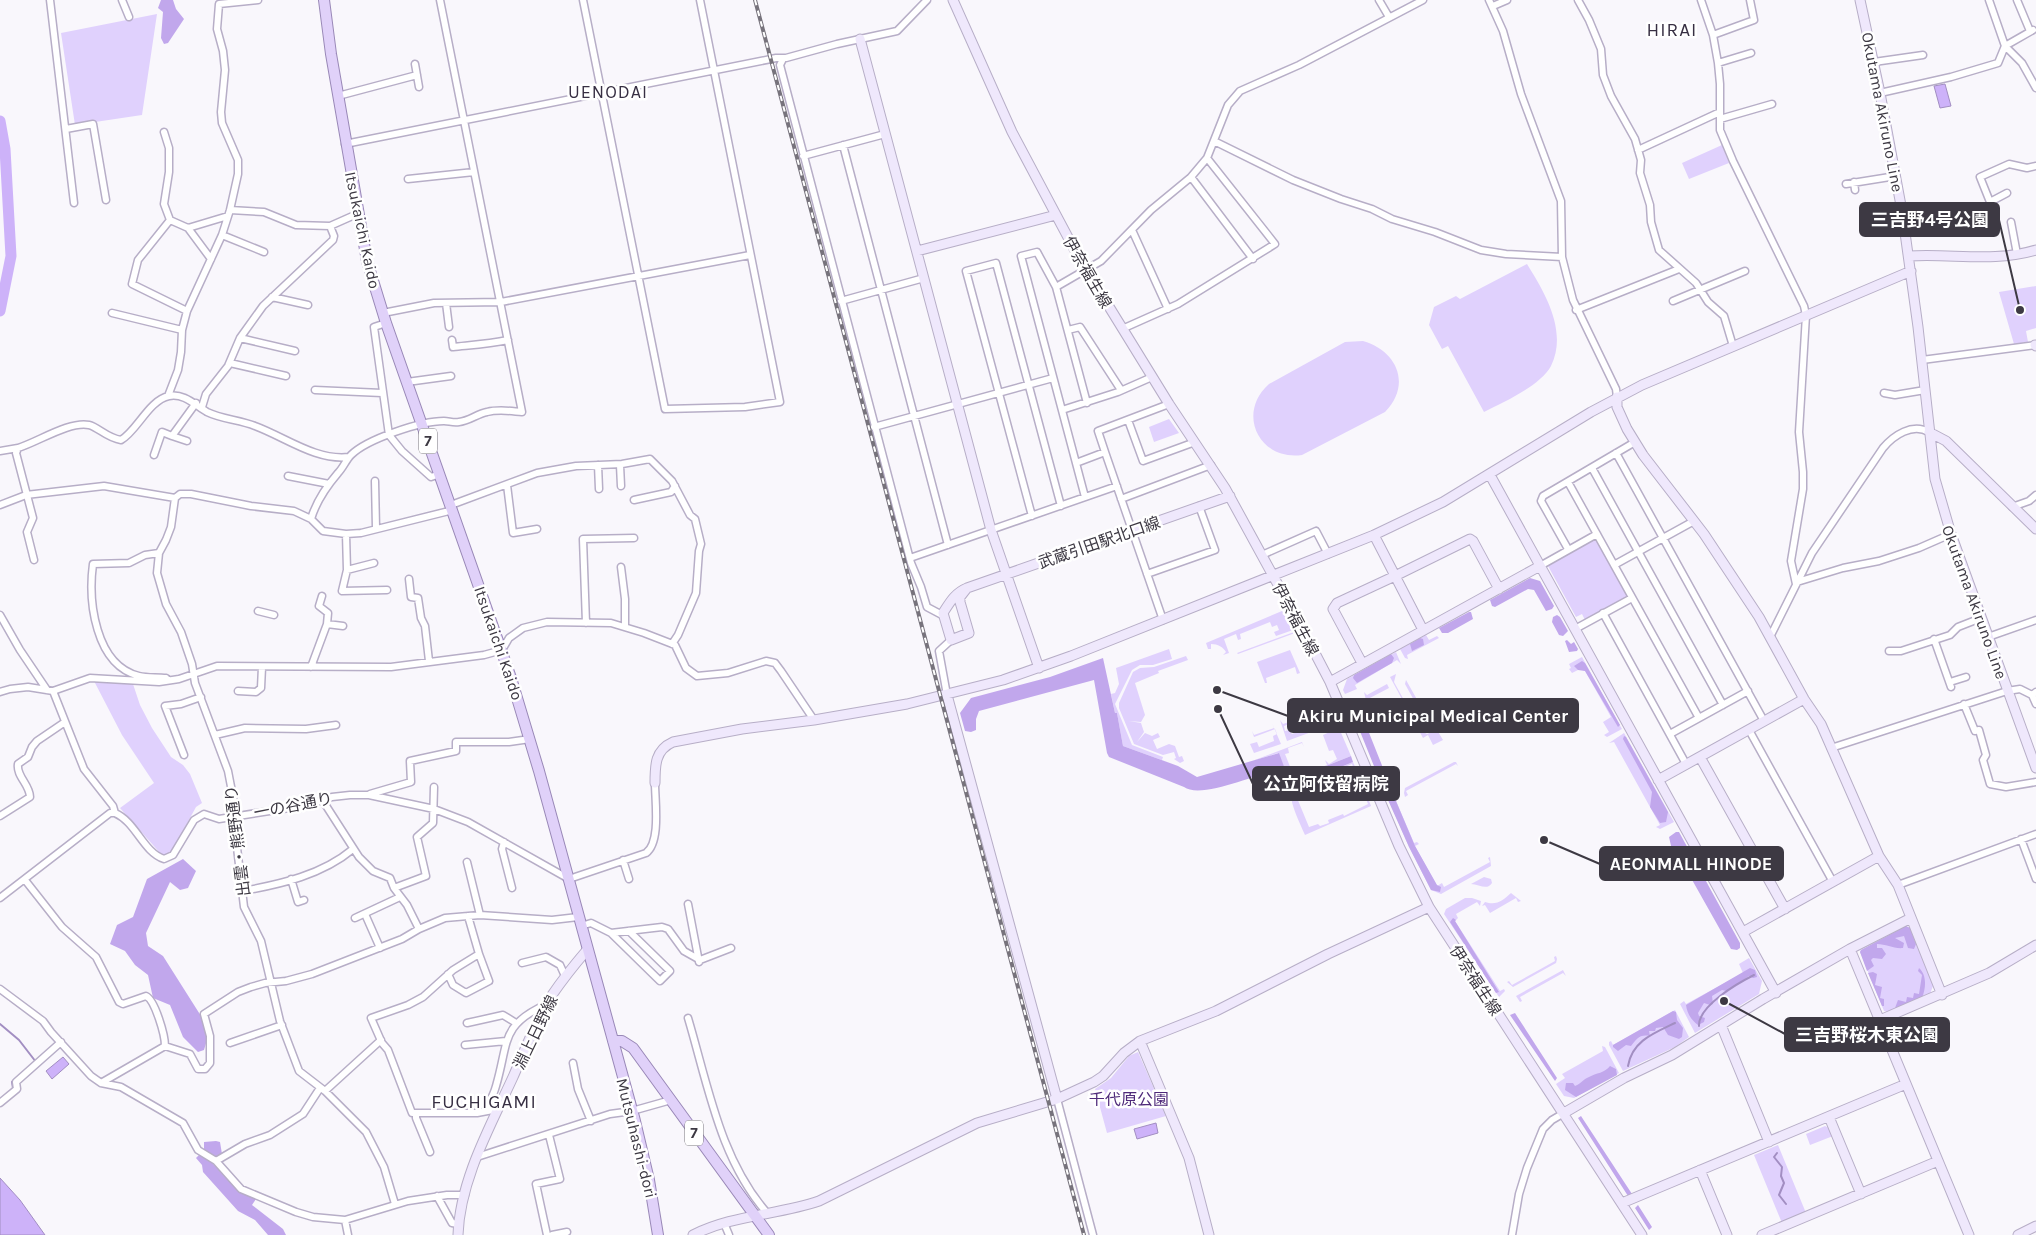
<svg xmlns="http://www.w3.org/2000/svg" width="2036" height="1235" font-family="Karla,'Noto Sans JP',sans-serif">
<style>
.green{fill:#e0d1fd}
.forest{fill:#c1a7ec}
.water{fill:#cdb2f9;stroke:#a28ec2}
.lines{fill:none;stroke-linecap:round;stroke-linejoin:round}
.stream{stroke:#a28ec2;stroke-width:2}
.river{stroke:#cdb2f9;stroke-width:11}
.street-casing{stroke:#b7aec7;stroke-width:9}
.secondary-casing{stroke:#b7aec7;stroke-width:11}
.primary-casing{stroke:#9988b7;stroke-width:12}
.street{stroke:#fff;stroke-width:6}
.secondary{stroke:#efe8fc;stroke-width:9}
.primary{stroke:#e0d1f9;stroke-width:10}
.rail-casing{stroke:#77737c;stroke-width:4}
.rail{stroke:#fff;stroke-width:2;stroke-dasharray:5.5;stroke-linecap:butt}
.labels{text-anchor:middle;stroke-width:5;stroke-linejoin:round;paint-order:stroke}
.shield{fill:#fff;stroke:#77747b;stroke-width:1}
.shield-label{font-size:15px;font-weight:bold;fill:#3d3943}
.street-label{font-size:16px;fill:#3d3943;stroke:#fff}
.park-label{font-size:16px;fill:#4f2a7a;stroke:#fff}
.neighbourhood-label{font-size:18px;letter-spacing:1px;fill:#372f43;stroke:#fff}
.quarter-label{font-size:19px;letter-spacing:1px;fill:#372f43;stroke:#fff}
.leader{fill:none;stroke:#3d3943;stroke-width:2}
.callout-dot{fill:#3d3943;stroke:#fff;stroke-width:2}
.callout{fill:#3d3943;stroke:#3d3943;stroke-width:2}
.callout-label{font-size:18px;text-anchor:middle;font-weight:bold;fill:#fff}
</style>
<rect width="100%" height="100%" fill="#f9f7fc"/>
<path class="green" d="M157 14 142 115 75 125 61 33Z
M1722 145 1729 163 1689 179 1682 163Z
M1527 264C1545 293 1568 331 1551 366 1540 386 1504 402 1484 412L1448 346 1442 349 1429 325 1434 307 1456 296 1460 299Z
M2036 286V328L2026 331 2028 342 2014 344 1999 292Z
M1363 341C1397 351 1412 384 1385 412L1302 455C1259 461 1236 413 1269 384L1345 342Z
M1169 419 1179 433 1154 442 1149 427Z
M1593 539H1596L1627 595 1626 598 1585 620 1582 614 1576 617 1548 566V563Z
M1282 611 1293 630 1276 636 1274 632 1279 630 1277 625 1272 627 1270 622 1240 634 1241 639 1238 640 1236 634 1224 639 1229 653 1223 655 1226 652C1223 647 1218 644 1211 644V649H1208L1206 643Z
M1294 632 1295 633 1238 654 1237 653Z
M1426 635 1429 640 1437 636 1439 638 1407 655 1408 659 1405 658 1400 649Z
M1169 649 1172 659 1153 665H1140L1132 670 1115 704 1132 745 1163 757 1162 760 1178 766 1123 746 1117 713H1115L1111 694 1115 693 1119 684 1116 668Z
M1290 650 1300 673 1297 674 1295 667 1266 678 1267 683H1265L1257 662Z
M1396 652 1401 664 1397 660 1355 685 1357 689 1345 694 1343 690 1347 679Z
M1186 656 1188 660 1158 671 1159 673 1135 683 1145 715 1141 722 1129 721 1141 723 1144 732 1137 742 1145 733 1152 736 1158 733 1160 737 1153 740 1157 749 1169 744 1175 746 1179 757 1182 756 1184 761 1180 763 1174 759 1176 758 1174 752 1163 755 1134 744 1119 708V703L1133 672 1140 668 1154 667Z
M1582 657 1622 729 1607 737 1604 735 1609 732 1603 722 1611 717 1585 671 1580 669 1572 673 1569 669 1571 668 1569 664Z
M1396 674 1394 682 1421 731 1427 734 1437 730 1443 740 1433 745 1428 735 1423 738 1390 677Z
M1406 680 1428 719 1431 717 1434 721 1428 724 1426 722 1405 684Z
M94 681 133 684 140 705 152 728 171 757 183 765 190 774 202 803 196 807 171 853 167 856 161 854 120 808 154 783 122 735Z
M1387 684 1389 688 1366 700 1364 692 1367 695Z
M1305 711 1308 717 1284 726 1285 731 1289 730 1292 734 1311 727 1310 722 1314 731 1287 741 1280 720 1283 724 1306 716Z
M1272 723 1281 744 1254 753 1250 744 1257 742 1259 747 1274 741 1273 736 1277 734 1275 729 1254 737 1252 731 1254 735 1274 728Z
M1339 728 1351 756 1301 776 1285 769 1278 753 1252 761 1302 742 1304 747 1302 743 1288 748 1289 753 1285 754 1291 769 1295 771 1299 770 1301 775 1327 765 1325 760 1329 764 1337 759 1333 750 1329 751 1323 735 1332 731 1335 732V730Z
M1624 733 1674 822 1660 829 1656 827 1660 825 1614 742 1609 743Z
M1353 762 1362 783 1360 784 1352 764 1297 786 1301 796 1297 798 1309 827 1318 824 1320 826 1329 823 1328 820 1343 814 1344 816 1368 804 1362 789 1364 788 1371 806 1305 835C1300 823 1287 799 1292 787Z
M1454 762H1456L1458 766 1456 764 1406 791 1408 795 1405 797 1404 793 1405 788Z
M1396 792 1397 794 1394 796 1414 843 1417 842 1419 844 1415 846 1437 886 1442 883 1444 887 1490 862 1488 858 1490 857 1491 866 1441 894 1431 890 1409 847 1387 796Z
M1484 877 1491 879 1492 883C1487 891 1479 884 1471 884Z
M1511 893 1521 901 1518 902 1516 898 1490 913 1485 905 1482 906 1485 902C1497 906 1503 900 1511 893Z
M1465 898H1472L1481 901 1480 906 1477 902 1456 914 1458 918 1455 921 1500 991 1504 989 1505 991 1499 997 1444 914 1446 909Z
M1906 926 1910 928 1933 986 1930 994 1889 1012 1884 1011 1860 952 1861 950Z
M1556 956 1557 959 1556 963 1513 987 1507 982 1509 981 1512 985 1555 961 1554 957Z
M1749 958 1762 981 1759 994 1695 1033 1680 1004 1684 1001 1686 1004 1743 973 1739 964Z
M1563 970 1566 976 1563 973 1520 997 1522 1001 1520 1002 1516 996Z
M1675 1010 1689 1037 1675 1047 1623 1071 1609 1045V1042L1611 1041 1613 1045Z
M1602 1046 1605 1047 1619 1073 1574 1098 1564 1096 1556 1084 1565 1078 1562 1074 1603 1051Z
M1138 1052 1166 1116 1107 1133 1095 1089 1111 1078 1129 1056Z
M1825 1126 1829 1128 1833 1136 1810 1145 1806 1134Z
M1778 1145 1806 1213 1782 1223 1754 1155Z"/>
<path class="forest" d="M161 0H173L176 9 184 19 168 43 164 44 161 38 163 12 158 8Z
M1530 578 1540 581 1554 606 1552 609 1546 611 1534 590 1528 589 1495 607 1492 606 1490 600Z
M1469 612H1471L1473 619 1448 633H1442L1439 628Z
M1557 615 1560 617 1568 631 1563 636 1559 635 1552 622 1553 617Z
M1420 638 1423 639 1424 645 1412 651 1410 644Z
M1567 640 1571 644 1574 642 1578 649 1577 651 1569 652 1565 641Z
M1391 654 1394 658 1392 663 1357 683 1353 678 1354 675Z
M1103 658 1115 713H1117L1123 746 1178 766 1197 777 1279 753 1285 769 1301 776 1351 756 1353 762 1292 787 1281 785 1272 771C1253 776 1200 799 1184 787L1109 757 1107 753 1094 680 979 711 976 719V730L971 732 965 731 960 713 971 698 1050 677Z
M1582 661 1585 663 1620 725 1618 727 1585 671 1578 670 1574 666Z
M1353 699 1356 700 1387 778 1384 782 1380 781 1349 704Z
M1624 736 1626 737 1668 812 1666 822 1660 823 1650 807 1652 792 1623 739Z
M1393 794 1415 846 1437 885 1441 887 1440 892 1431 890 1409 847 1388 800Z
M1676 832H1679L1740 943V948L1737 950 1731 949 1682 862 1672 850 1669 837Z
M183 859 196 871 188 888 180 890 170 882 146 933 148 946 163 956 201 1016 207 1040 204 1050 198 1052 183 1037 170 1005 153 998 148 975 135 965 125 951 110 944 117 925 133 917 147 879Z
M1453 918 1456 920 1455 921 1499 992 1496 993 1450 922Z
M1906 926 1910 928 1916 944 1914 949 1908 948 1904 936 1895 938 1904 943 1903 948C1894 949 1886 944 1877 944V948H1882L1886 954 1882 959 1873 958 1871 960 1874 966 1867 971 1860 952 1861 950Z
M1750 968 1755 970 1757 977 1753 978 1749 976 1727 991 1722 990 1712 996 1713 1004 1710 1005 1704 1003 1698 1013 1699 1016 1705 1018 1704 1022 1698 1025C1691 1020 1687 1013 1686 1005Z
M1919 968C1927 975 1926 988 1922 998L1895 1008 1898 1000 1906 1002 1907 997 1913 998 1914 993 1919 994 1922 975 1918 971Z
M1873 972 1877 974 1875 985 1882 987 1880 998 1884 999V1006H1882L1868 973Z
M1673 1011 1676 1012 1677 1020 1683 1028 1682 1037 1679 1039 1668 1035 1663 1027 1656 1028 1655 1031H1649L1650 1036C1639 1034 1637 1039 1631 1046L1626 1045 1618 1051 1613 1047V1045Z
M1515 1013 1557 1078 1555 1081 1510 1015Z
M1610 1066 1616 1069 1617 1075 1576 1097 1565 1090 1566 1083H1573L1575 1086C1581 1084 1583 1079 1589 1077 1596 1073 1605 1073 1610 1066Z
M1581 1116 1632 1194 1628 1196 1578 1118Z
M216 1141 220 1142 222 1154 212 1163 238 1190 256 1199 252 1205 283 1229 286 1235H268L255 1220 238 1211 203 1172 202 1165 196 1158 204 1150V1142Z
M1638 1205 1652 1227 1649 1230 1635 1208Z"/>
<path class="water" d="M1945 84 1951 106 1940 108 1934 86Z
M63 1057 69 1064 52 1079 46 1071Z
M1156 1123 1158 1133 1137 1139 1134 1129Z
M0 1178 20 1200 45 1235H0Z"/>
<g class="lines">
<path class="stream" d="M0 1024 19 1040 36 1062
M1699 1026C1698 1006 1738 983 1754 975
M1628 1066C1632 1041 1654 1033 1675 1023
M13 1088 12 1082 14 1080
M1777 1153 1774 1157 1782 1167 1781 1176 1784 1183 1779 1195 1786 1204"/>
<path class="river" d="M0 121 5 149 11 256 0 311"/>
<defs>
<path id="street" d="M50 0 74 203
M122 0 129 17
M583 0 665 409 745 407 780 402 700 0
M1379 0 1389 17
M1489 0 1503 31 1521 94 1561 201 1562 257 1573 300 1616 389 1617 397
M1578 0 1589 20 1601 49 1603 75 1611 96 1635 139 1641 160 1640 173 1650 205 1651 222 1659 250 1696 283 1708 302 1724 316 1733 346
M1701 0 1713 35 1718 63 1720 84V130L1733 161 1804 306 1806 315 1799 432 1803 472V489L1791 561 1796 584
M1989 0 2005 46 2022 63 2036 88
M2017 0 2030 31
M1493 6 1507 0
M1713 35 1754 20 1750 0
M783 59 780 65 911 563 921 587 927 607 944 616
M1874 62 1923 55
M1718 63 1751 53
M415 64 419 87
M1880 93 1951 77 1998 63 2005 46 2033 30
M338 96 417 75
M1720 119 1772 104
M66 129 93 124 106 200
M164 132 169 148V172L164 204 170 220
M1214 141 1293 180 1341 199 1372 209 1392 219 1435 232 1481 250 1506 254 1562 257
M345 144 776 58H786L837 44 897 31 927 0
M843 145 948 545
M1638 150 1720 112
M803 156 885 134
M1191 177 1253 259
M408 179 474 172
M1854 182 1855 190
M1846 184 1896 176
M2007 193 1990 202 1980 177 2009 164 2027 168 2036 166
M230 210 264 212 296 225 330 226
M2011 222 2017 254
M188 228 211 259
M1132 230 1168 309
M222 235 264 252
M1056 287 1101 261 1151 210 1191 177 1207 158 1228 105 1240 91 1299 65 1423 0
M272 297 308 305
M841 301 924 278
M1673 301 1745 271
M446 303 449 327
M1576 310 1679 269
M187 311 132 284 138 260 170 220 188 228 228 216
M112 313 182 330
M383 313 434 303 501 302 750 255
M386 323 374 327 389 435 402 451 431 477 440 474
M1122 329 1178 304 1275 244 1207 158
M1068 330 1080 327 1121 390
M240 338 295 351
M452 340 453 347C472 345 489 344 508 340
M1922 360 2036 345
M230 363 286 376
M407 382 451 376
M315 390 382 393
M1884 393 1895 395 1925 390
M168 396 178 370 181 352 182 330 187 311 222 235 230 210 238 174V160L222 123 221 112 225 70 223 51 217 29 219 4 258 0
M202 407 206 394 228 366 240 338 263 306 333 240 334 236 330 226 357 214
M1062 410 1118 392 1152 377
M1128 420 1143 461 1195 442
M874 427 1053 378
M187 441 172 436 196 403
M0 451 18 448
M1105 452 1098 431 1169 404
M1616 453 1764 721
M154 455 162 432 172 436
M1076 463 1105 452 1163 620
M598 465 599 489
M620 465 621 486
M1592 468 1723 705
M288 476 329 484
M375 481 376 528
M1568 482 1699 718
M507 485 513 533 537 529
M1085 497 1021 256 1037 252 1056 287 1087 403
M175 498 171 527 166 540 159 553 157 573 166 604 181 632 192 664 195 683 228 771 234 802V822L244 907 261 941 280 1021 299 1071 325 1091 366 1132 384 1167 395 1204
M175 498 180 494H191L251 506 294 511 311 519 323 531 346 534 361 533 453 510
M1121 499 1211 465
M634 500 671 492 675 486
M0 505 26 495 104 486 175 498
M451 505 537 473 576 466 622 464 650 459 672 481 690 515 695 519 701 544 699 551 696 593 678 635 672 644
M2012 507 2029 501 2036 495
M1032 516 966 271 996 263 1061 506
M311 519C316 502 326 487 338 473 343 468 346 460 351 455 367 439 421 421 444 421 449 421 453 423 459 422 469 421 477 414 487 412 499 409 510 411 522 412L440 0
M346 534 347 570 342 591 387 590
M1568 549 1541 501 1543 496 1635 442
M159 553 145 555 129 563 93 564C88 601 95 665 139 676 147 678 157 677 166 678L168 680
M1262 555 1316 531 1328 554
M910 558 1117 486
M34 560 27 532 33 518 16 453 18 448C38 442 69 421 89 425 98 427 107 438 121 440 137 431 149 400 169 396 184 393 195 405 207 412 221 419 240 420 255 426 285 437 316 461 349 457
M1614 565 1694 521
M1540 566 1597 534
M621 567 625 599V626
M347 570 374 563
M1147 574 1215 550 1199 506
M409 579 411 597 418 598 421 618 425 626 429 661
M1797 582 1843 568 1879 561 1919 548 1951 534
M258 611 274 615
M1603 613 1686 764
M0 615 20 650 47 690
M586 623 583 539 634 538
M327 624 343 626
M1575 629 1632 598
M1770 637 1812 553 1883 448C1894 435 1912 423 1929 432
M1988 637 2036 620
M1934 639 1951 687
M1889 651H1901L1950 635 1958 627 1981 618
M311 667 327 624 328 613 319 606 322 596
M1950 682 1966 677
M53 691 84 769 113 806 115 813
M238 691 256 692 261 688 262 667
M0 692 10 689 28 687 53 691 90 678 159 682 179 679 217 666 391 667 484 655 502 650 509 638 523 628 547 622 611 623 644 633 675 645 686 668 697 676 728 673 766 661 775 663 781 671 814 720
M947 695 939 651 951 640
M2032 695 2036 704
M1964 704 1975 731 1979 730 1986 755 1983 760 1990 784 2006 787 2036 782
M1749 730 1833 882
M1670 734 1748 691
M215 735 245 728 306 729 336 725
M1831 748 2007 691 2020 689 2032 695 2036 692
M184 755 165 706 181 704 201 697
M370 794 411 782 410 761 456 751V742H509L530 739
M323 801 359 857 373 871 390 878 394 888 407 905 419 929
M0 816 30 797C30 785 16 776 18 764L28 757 32 747 37 741 65 722
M2021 839 2036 879
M504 842 502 849 512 888
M623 860 629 879
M467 862 480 915
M291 879 298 902 304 900
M25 880 62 927 96 957 119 1002 123 1004 146 996C155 1000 165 1035 165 1046L101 1083
M1898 885 2036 834
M394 888 426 876 417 837 433 823 434 787
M243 891C281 884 322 875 353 849
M0 898 110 813H115C136 822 143 852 164 859L173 855 194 820 204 814 219 819 308 805 332 797 350 795H369L434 809 468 822 569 879 646 853C661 842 655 801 655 783
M688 904 699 962
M365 914 380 948
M468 916 479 954 453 970 423 997 408 1005 371 1018 382 1043 388 1050 412 1113H477L498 1109
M355 918 400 897
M581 926 591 923 611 933 660 981 670 971 629 931
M611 933 662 927 668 929 684 951 700 960 731 948
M522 963 546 957 560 965 565 976
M448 974 453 985 466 993 489 981 479 954
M0 989 43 1021 51 1032 91 1076 101 1083 121 1087 183 1123 198 1150 216 1161 241 1189 296 1212 313 1217 345 1220 408 1201 447 1195H465
M688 1018C708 1085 720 1160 768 1214
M467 1023 503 1015 516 1023
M230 1043 282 1025
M465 1045 506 1041
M165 1046 190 1054 198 1069H205L210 1063V1036L204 1014 238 992 251 987 265 983 286 981 312 974 402 939 419 929 445 918 480 915 552 920 578 917
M573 1063 578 1089 591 1121
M325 1091 381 1040
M1057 1099 1093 1235
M0 1103 17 1089 16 1082 61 1042
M485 1111C489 1103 494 1094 496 1086 509 1042 500 1025 547 1004
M416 1113V1118L430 1152
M477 1157 610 1114 632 1111 671 1100
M216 1161 245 1144 270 1135 303 1114 320 1088
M437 1196 452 1223 458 1224
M345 1220 348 1235
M724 1223 729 1235
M547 1235 536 1184 560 1179 549 1135
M552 1235 567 1232
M1512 1235 1519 1194 1527 1168 1543 1129 1552 1120 1564 1113"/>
<path id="secondary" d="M953 0 1012 132 1079 258 1169 404 1225 488 1305 634 1330 682 1399 846 1429 907 1642 1235
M1860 0 1880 93 1902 211 1918 327 1935 479 1951 534 2036 768
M860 39 991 530 1039 668
M917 251 1056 215
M1909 256C1951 253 1994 263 2036 250
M2035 345 2036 346
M1617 397V407L1627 429 1643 455 1704 534 1759 617 1804 699 1821 724 1879 856 1898 885 1942 995
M1929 432 1946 441 2036 529
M1490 475 1776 993
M1374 535 1423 630
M967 588 960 597V602L969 633 951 640 943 613C950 602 955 593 967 588L1230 496
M1362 663 1333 609 1337 603 1395 576 1470 539 1473 541 1499 589
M1330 682 1540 566
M947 695 1057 1099
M1700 757 1785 909
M1658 780 1804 699
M655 783C655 765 655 750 673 742L742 729 814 720 907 704 1003 680 1071 656 1374 535 1443 502 1591 412 1642 385 1911 271
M1743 932 1879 856
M1850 949 1969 1235
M1880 1020 1989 973 2036 945
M1721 1025 1769 1142
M1140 1041 1189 1158 1209 1235
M1564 1113 1624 1078 1672 1055 1763 999 1850 949 1911 918
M1829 1117 1861 1194
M1700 1170 1727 1235
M1622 1203 1906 1084
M458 1235C460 1180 490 1127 513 1077 525 1050 536 1020 552 995 563 979 575 964 587 950
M693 1235C732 1215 778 1215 819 1201L977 1123 1057 1099 1094 1082 1103 1076 1124 1053 1140 1041 1216 1011 1328 954 1429 907
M1762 1235 1938 1161
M2018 1235 2036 1226"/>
<path id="primary" d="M324 0 331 54 367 261 386 323 511 678 539 771 634 1117 649 1180 658 1235
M613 1041H622L633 1048 769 1235"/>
</defs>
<use href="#street" class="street-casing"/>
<use href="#secondary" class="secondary-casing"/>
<use href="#primary" class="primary-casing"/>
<use href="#street" class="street"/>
<use href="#secondary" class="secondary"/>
<use href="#primary" class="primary"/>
<defs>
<path id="rail" d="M755 0 1084 1235"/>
</defs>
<use href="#rail" class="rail-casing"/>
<use href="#rail" class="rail"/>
</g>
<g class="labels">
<g class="shield">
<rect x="419" y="428.5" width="18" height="25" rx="4"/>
<rect x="685" y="1120.5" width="18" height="25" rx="4"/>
</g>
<g class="shield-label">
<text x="428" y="446">7</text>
<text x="694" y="1138">7</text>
</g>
<g class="street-label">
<text transform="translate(1883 112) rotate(79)" y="6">Okutama Akiruno Line</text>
<text transform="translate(363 230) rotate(78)" y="6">Itsukaichi Kaido</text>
<text transform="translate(1088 272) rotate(60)" y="6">伊奈福生線</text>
<text transform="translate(1099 542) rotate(-19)" y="6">武蔵引田駅北口線</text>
<text transform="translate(1975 602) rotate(70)" y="6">Okutama Akiruno Line</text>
<text transform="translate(1296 619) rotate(62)" y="6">伊奈福生線</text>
<text transform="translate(499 643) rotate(71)" y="6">Itsukaichi Kaido</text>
<text transform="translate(293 805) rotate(-11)" y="6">一の谷通り</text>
<text transform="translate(237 841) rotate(-97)" y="6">出雲・熊野通り</text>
<text transform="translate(1476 980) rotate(57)" y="6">伊奈福生線</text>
<text transform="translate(535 1032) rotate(-64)" y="6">淵上日野線</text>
<text transform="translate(637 1138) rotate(76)" y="6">Mutsuhashi-dori</text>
</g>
<g class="park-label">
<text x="1129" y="1105">千代原公園</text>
</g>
<g class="neighbourhood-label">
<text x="608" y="98">UENODAI</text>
</g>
<g class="quarter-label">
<text x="1672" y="36">HIRAI</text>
<text x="484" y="1108">FUCHIGAMI</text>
</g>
</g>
<path class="leader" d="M2020 310L1999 220M1217 690L1288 716M1218 709L1253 784M1544 840L1600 864M1724 1001L1785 1034"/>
<g class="callout-dot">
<circle cx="2020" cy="310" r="5"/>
<circle cx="1217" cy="690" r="5"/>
<circle cx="1218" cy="709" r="5"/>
<circle cx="1544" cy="840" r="5"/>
<circle cx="1724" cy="1001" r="5"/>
</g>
<g class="callout">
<rect x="1860" y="203" width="139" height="33" rx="5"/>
<rect x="1288" y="699" width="290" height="33" rx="5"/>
<rect x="1253" y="767" width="146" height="33" rx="5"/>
<rect x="1600" y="847" width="183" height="33" rx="5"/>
<rect x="1785" y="1018" width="164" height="33" rx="5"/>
</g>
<g class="callout-label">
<text x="1930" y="226">三吉野4号公園</text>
<text x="1433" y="722">Akiru Municipal Medical Center</text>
<text x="1326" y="790">公立阿伎留病院</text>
<text x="1691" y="870">AEONMALL HINODE</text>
<text x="1867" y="1041">三吉野桜木東公園</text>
</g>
</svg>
